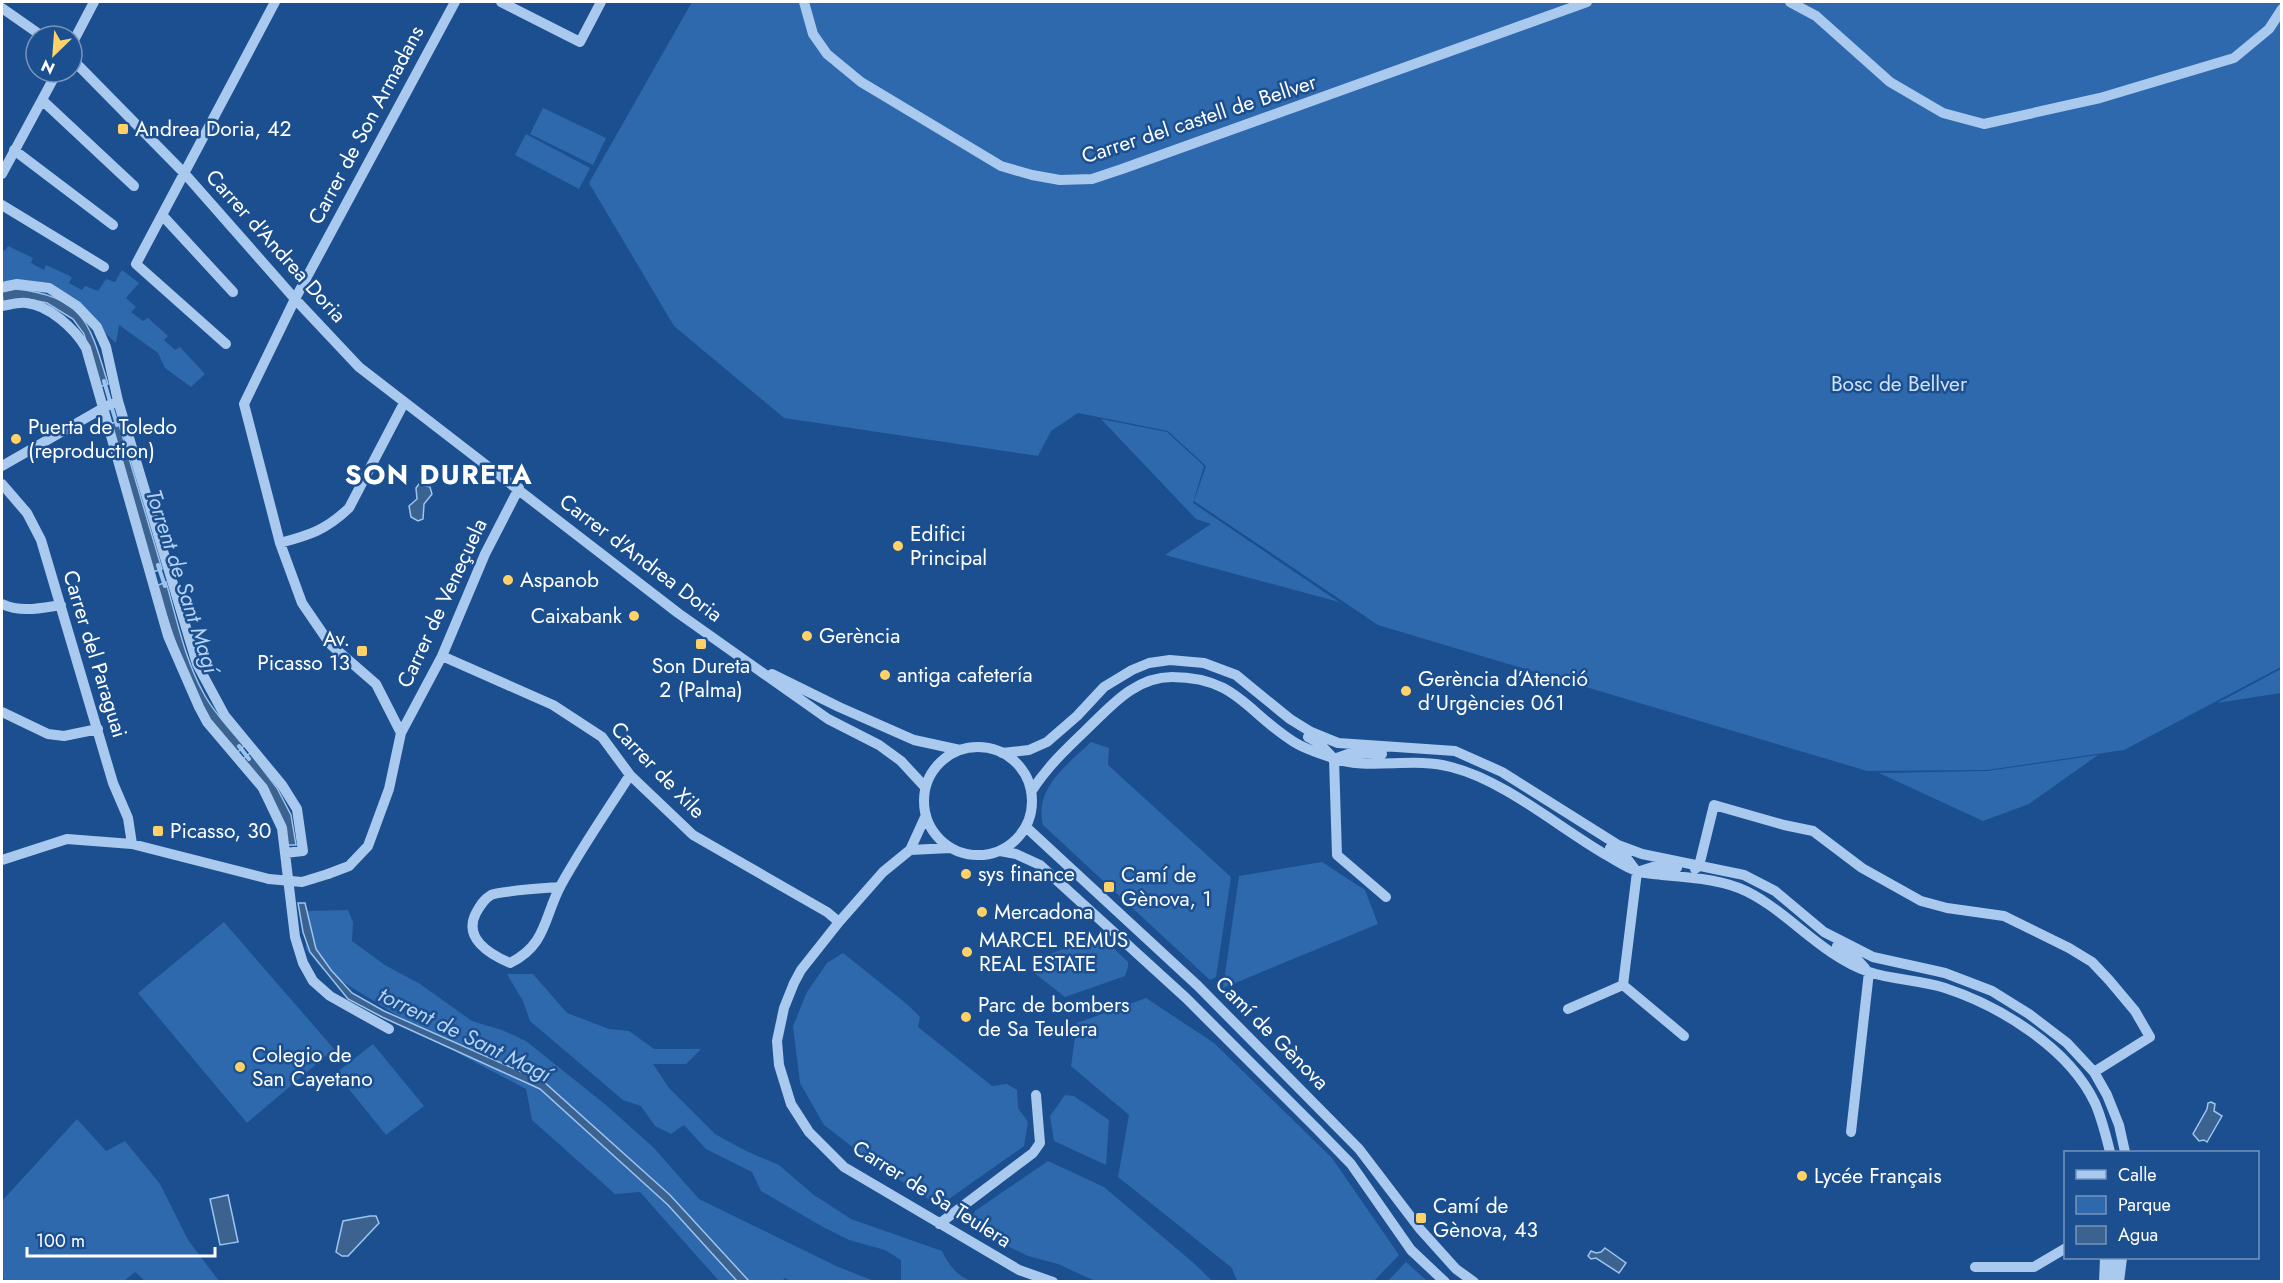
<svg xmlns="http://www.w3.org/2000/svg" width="2283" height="1283" font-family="Jost,sans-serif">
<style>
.green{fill:#2e69ad}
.water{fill:#3c6290;stroke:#9cc4f0;stroke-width:1.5}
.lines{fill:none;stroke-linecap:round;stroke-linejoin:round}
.stream{stroke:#9cc4f0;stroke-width:4}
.minor{stroke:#a9c9ee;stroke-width:10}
.minor-bridge{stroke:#a9c9ee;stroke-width:10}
.poi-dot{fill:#ffd166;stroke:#1b4f8f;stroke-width:2}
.labels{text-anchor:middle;stroke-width:5;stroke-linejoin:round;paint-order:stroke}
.street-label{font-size:21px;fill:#fff;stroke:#1b4f8f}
.poi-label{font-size:21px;fill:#fff;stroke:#1b4f8f;text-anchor:start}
.park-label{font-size:21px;fill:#cfe3fa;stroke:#1b4f8f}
.water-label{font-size:22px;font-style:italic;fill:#b5d3f5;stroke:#1b4f8f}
.district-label{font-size:27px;font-weight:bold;letter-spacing:1.5px;fill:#fff;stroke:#1b4f8f}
</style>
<rect width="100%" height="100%" fill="#1b4f8f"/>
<path class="green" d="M692 2H2281V667L2124 750 1987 770 1867 771 1378 625 1194 501 1206 466 1168 431 1078 413 1051 431 1038 456 784 418 674 326 589 183Z
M543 108 606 138 593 165 530 134Z
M526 134 590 168 579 189 515 155Z
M8 246 33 258 31 263 44 270 46 265 72 277 69 283 82 290 85 286 98 291 106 279 115 282 122 270 139 283 126 298 136 307 131 312 143 321 148 318 168 336 164 340 175 350 180 347 205 374 191 387 165 368 158 353 119 325 116 343 55 288 2 283V249L5 251Z
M1101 419 1167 432 1204 466 1193 503 1339 602 1165 555 1211 524 1196 519Z
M2281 669V693L2217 703Z
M1091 742 1109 748 1108 765 1231 877 1216 977 1210 980 1043 825C1034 788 1067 765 1091 742Z
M2098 755 2029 804 1983 821 1879 773 1987 771Z
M1322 862 1365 890 1378 924 1223 988 1239 876Z
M348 910 353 922 352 941 385 965 420 984 472 1021 502 1030 526 1041 606 1105 653 1147 699 1199 836 1266 874 1281 794 1282 784 1278 783 1282 719 1281 640 1192 615 1194 532 1120 526 1089 463 1056 322 969 306 949V911Z
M224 922 334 1049 247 1123 138 993Z
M1093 938H1103L1128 962V967L1125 976 1065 997 1033 972 1034 960Z
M843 953 908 1005 920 1017 918 1027 992 1086 1007 1084 1017 1090 1018 1108 1028 1122 1024 1146 939 1206 864 1156 824 1125 800 1083 793 1026 807 992 827 963Z
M507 974H533L567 1013 609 1029 629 1031 654 1049H701L686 1064H653L669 1088 715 1134 746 1151 779 1165 814 1195 851 1219 942 1251C948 1264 958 1278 973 1281H895L901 1280V1260L885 1250 849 1240 823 1227 761 1191 752 1172 706 1149 684 1125 671 1134 655 1126 641 1106 623 1100 530 1021 523 1001Z
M1146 998 1214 1043 1332 1158 1399 1255 1374 1281H1237L1232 1268 1118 1177 1129 1115 1071 1066 1077 1023Z
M373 1044 424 1106 386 1135 336 1073Z
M1065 1095 1074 1096 1109 1120 1106 1165 1054 1141 1050 1116Z
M77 1119 106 1151 125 1141 160 1184 188 1240 219 1281H145L135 1272 124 1281H5L2 1277V1201Z
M1048 1161 1104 1187 1196 1265 1212 1281H1095L1058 1264 1028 1256 978 1232 970 1224 975 1211Z
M1406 1262 1427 1281H1388Z"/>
<path class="water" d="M16 289C86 297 90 325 108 384L99 387 84 334 73 319 47 303 28 299 3 302 2 292Z
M118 421 162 569 153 572 110 424Z
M419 484 430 487 432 494 424 504 423 519 418 521 411 517 409 506 417 499 416 488Z
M166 582C177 620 185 660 204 694 214 713 230 729 244 746L237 753 207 716 189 682 156 586Z
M250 753 277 788 291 815 296 845H288L243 759Z
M298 903H305L316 949 331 970 352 993 384 1011 544 1082 670 1195 749 1281H737L668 1205 540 1089 382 1017 348 999 310 952 303 932Z
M2211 1102 2215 1104 2214 1111 2222 1116 2207 1142 2204 1140 2199 1141 2193 1134 2207 1109 2208 1103Z
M228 1195 238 1242 220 1245 210 1199Z
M370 1216H376L379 1223 348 1256H342L336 1252 343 1221Z
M1605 1248 1626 1263 1619 1273 1596 1258 1591 1259 1588 1256 1591 1251 1596 1253 1601 1252Z"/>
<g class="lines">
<path class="stream" d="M104 381 117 425
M158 565 165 586
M239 746 249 759"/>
<path class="minor" d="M501 2 580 42 601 2
M804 2 813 34 827 54 861 82 1001 166 1032 175 1060 180 1092 179 1122 169 1587 2
M1790 2 1816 16 1890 82 1943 113 1984 124 2100 98 2234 58 2269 29 2282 9
M2 8 42 36
M72 44 94 2
M72 59 185 174 295 299 359 367 678 613 828 719 879 745 901 761 925 787
M42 100 134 186
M14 150 113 225
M2 174 57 72
M2 205 104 267
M162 215 233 292
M2 287 17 284 49 288 77 306 97 327 106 347 118 401 197 664 225 716 282 785 297 809 303 851 285 853
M2 306C9 305 18 302 26 303 49 305 75 329 86 348L168 636 199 707 207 722 263 788 282 828 295 937 303 963 313 981 330 996 389 1029
M226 344 136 264 275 2
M2 466 105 407 118 401
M2 484 27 513 41 540 113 783 128 818 132 844
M280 543C310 535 326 530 349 508L404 403
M2 604C21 613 41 608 61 605
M442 656 553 705 602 737 630 775 693 835 827 912 839 922
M772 674 839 707 914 740 960 750
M2 712 48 734 64 736 98 729
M401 733 376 684 330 644 302 603 280 543 244 404 295 299 455 2
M1308 737 1319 743 1334 759 1351 753 1382 754
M924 801a54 54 0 1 1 108 0a54 54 0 1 1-108 0Z
M1002 753 1029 750 1047 742 1077 716 1104 687 1132 670 1149 663 1170 660 1204 663 1236 675 1290 719 1311 732 1338 743 1455 751 1502 772 1618 845 1642 854 1744 875 1775 891 1824 932 1873 957 1945 973 1992 991 2029 1014 2067 1043 2094 1072 2107 1095 2119 1125 2125 1152
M1334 759 1337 855 1386 897
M1031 792C1047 767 1066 749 1087 729 1111 706 1135 677 1172 677 1237 677 1247 713 1294 742 1305 749 1318 753 1330 757 1368 772 1411 756 1451 767 1506 781 1559 828 1608 856 1617 861 1627 868 1637 871 1644 874 1654 874 1662 875 1687 877 1715 879 1739 888 1784 906 1819 955 1869 972 1893 980 1920 980 1945 988 2000 1006 2069 1048 2095 1103 2102 1119 2106 1136 2110 1152
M926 815 910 850 950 848
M1026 827 1198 986 1359 1149 1420 1229 1456 1269 1474 1282
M1610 848 1625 856 1637 872 1659 865 1677 868
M910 850 883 872 839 922 801 970 794 983 784 1008 777 1041 779 1065 791 1104 809 1132 844 1167 1019 1270 1053 1282
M1000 851 1016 854 1040 865 1186 998 1317 1129 1351 1164 1411 1250 1445 1282
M2 860 67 839 132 844 269 879
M1695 869 1699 866 1714 805 1784 825 1813 831 1862 868 1921 901 1947 908 2004 916 2069 948 2092 962 2109 980 2135 1011 2150 1037 2094 1072
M328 874 349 866 368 846 389 789 401 733 442 656 485 554 519 488
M560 887C548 888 499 891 491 895 484 899 480 906 476 913 463 938 489 954 510 963 547 945 544 916 561 885 582 847 607 811 630 775
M1837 946 1855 957 1865 968
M1623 985 1637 872
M1568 1009 1623 985 1684 1036
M1851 1132 1869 972
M939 1224 1033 1153 1040 1143 1036 1095
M1975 1267H2034L2066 1248
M2104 1282 2105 1258
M2111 1282 2114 1258
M2119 1282 2122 1258"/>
<path class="minor-bridge" d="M269 879 302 882 328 874"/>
</g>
<g class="poi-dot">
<rect x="117" y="123" width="12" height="12" rx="3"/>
<circle cx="16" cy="439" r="6"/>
<circle cx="898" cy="546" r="6"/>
<circle cx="508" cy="580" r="6"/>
<circle cx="634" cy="616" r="6"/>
<circle cx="807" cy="636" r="6"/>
<rect x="695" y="638" width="12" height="12" rx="3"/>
<rect x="356" y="645" width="12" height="12" rx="3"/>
<circle cx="885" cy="675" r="6"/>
<circle cx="1406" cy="691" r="6"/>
<rect x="152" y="825" width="12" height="12" rx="3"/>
<circle cx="966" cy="874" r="6"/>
<rect x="1103" y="881" width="12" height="12" rx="3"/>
<circle cx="982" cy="912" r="6"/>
<circle cx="967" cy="952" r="6"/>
<circle cx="966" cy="1017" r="6"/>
<circle cx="240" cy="1067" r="6"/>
<circle cx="1802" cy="1176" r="6"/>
<rect x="1415" y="1212" width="12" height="12" rx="3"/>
</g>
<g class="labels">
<g class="street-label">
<text transform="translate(1199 119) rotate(-18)" y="7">Carrer del castell de Bellver</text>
<text transform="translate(366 125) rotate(-62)" y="7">Carrer de Son Armadans</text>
<text transform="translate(276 246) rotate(48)" y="7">Carrer d'Andrea Doria</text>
<text transform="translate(641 558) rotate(37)" y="7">Carrer d'Andrea Doria</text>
<text transform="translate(442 603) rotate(-65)" y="7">Carrer de Veneçuela</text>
<text transform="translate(95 654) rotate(73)" y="7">Carrer del Paraguai</text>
<text transform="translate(658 770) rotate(46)" y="7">Carrer de Xile</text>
<text transform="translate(1272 1033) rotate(45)" y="7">Camí de Gènova</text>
<text transform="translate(932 1194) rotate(32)" y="7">Carrer de Sa Teulera</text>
</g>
<g class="poi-label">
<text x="135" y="136">Andrea Doria, 42</text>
<text x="28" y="434">Puerta de Toledo<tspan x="28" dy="24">(reproduction)</tspan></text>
<text x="910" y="541">Edifici<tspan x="910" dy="24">Principal</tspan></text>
<text x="520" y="587">Aspanob</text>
<text x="622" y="623" text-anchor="end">Caixabank</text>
<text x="819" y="643">Gerència</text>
<text x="350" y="646" text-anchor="end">Av.<tspan x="350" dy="24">Picasso 13</tspan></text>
<text x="701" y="673" text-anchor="middle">Son Dureta<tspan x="701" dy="24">2 (Palma)</tspan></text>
<text x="897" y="682">antiga cafetería</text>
<text x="1418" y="686">Gerència d’Atenció<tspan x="1418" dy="24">d’Urgències 061</tspan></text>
<text x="170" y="838">Picasso, 30</text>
<text x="978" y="881">sys finance</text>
<text x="1121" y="882">Camí de<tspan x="1121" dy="24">Gènova, 1</tspan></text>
<text x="994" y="919">Mercadona</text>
<text x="979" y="947">MARCEL REMUS<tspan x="979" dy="24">REAL ESTATE</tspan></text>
<text x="978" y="1012">Parc de bombers<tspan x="978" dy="24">de Sa Teulera</tspan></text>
<text x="252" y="1062">Colegio de<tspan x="252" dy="24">San Cayetano</tspan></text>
<text x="1814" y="1183">Lycée Français</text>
<text x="1433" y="1213">Camí de<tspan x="1433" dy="24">Gènova, 43</tspan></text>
</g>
<g class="park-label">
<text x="1899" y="391">Bosc de Bellver</text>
</g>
<g class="water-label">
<text transform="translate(183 581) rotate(72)" y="8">Torrent de Sant Magí</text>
<text transform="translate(465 1034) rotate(26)" y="8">torrent de Sant Magí</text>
</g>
<g class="district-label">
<text x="439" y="484">SON DURETA</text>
</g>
</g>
<rect width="2283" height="1283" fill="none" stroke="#ffffff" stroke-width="6"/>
<rect x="2064" y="1151" width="195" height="108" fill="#1b4f8f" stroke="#7695bc" stroke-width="1.5"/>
<rect x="2076" y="1170" width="30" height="9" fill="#a9c9ee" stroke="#7695bc" stroke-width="1.5"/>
<text x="2118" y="1181" font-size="18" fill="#ffffff">Calle</text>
<rect x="2076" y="1196" width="30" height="18" fill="#2e69ad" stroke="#7695bc" stroke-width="1.5"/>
<text x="2118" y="1211" font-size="18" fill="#ffffff">Parque</text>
<rect x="2076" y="1226" width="30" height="18" fill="#3c6290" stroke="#7695bc" stroke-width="1.5"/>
<text x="2118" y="1241" font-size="18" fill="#ffffff">Agua</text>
<g transform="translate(54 54) rotate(205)"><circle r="28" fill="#1b4f8f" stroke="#7695bc" stroke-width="1.5"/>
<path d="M0-4.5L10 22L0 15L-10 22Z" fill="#ffd166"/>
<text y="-9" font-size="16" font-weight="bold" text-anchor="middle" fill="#ffffff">N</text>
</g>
<path d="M27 1247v9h188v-9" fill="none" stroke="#ffffff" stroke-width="3"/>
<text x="36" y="1247" font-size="18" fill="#ffffff" stroke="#1b4f8f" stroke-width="4.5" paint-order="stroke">100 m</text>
</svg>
